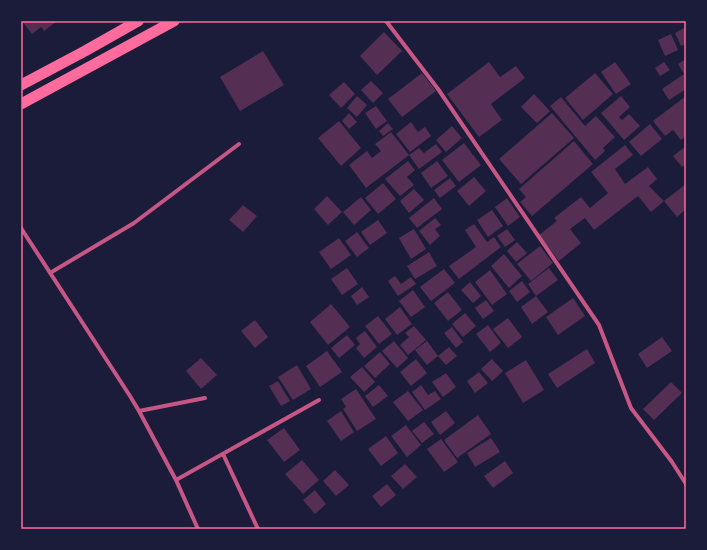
<svg xmlns="http://www.w3.org/2000/svg" width="707" height="550" font-family="'Noto Sans',sans-serif">
<style>
.building{fill:#542f53}
.lines{fill:none;stroke-linecap:round;stroke-linejoin:round}
.minor{stroke:#c65784;stroke-width:4}
.trunk{stroke:#ff6b9d;stroke-width:11}
.neatline{fill:none;stroke:#ff6b9d;stroke-width:1.5}
</style>
<rect width="100%" height="100%" fill="#1b1b3a"/>
<path class="building" d="M22 21H57L44 31 41 27 32 34Z
M686 27V44L681 46 675 33Z
M384 32 402 51 377 75 360 56Z
M671 34 678 50 665 56 658 40Z
M263 51 284 85 240 111 220 77Z
M686 59V89L669 100 662 89 684 74 678 64Z
M489 62 500 77 516 66 525 78 491 104 502 120 479 137 447 94Z
M615 62 631 84 616 94 601 72Z
M664 62 670 70 660 76 655 68Z
M422 73 436 91 402 117 388 99Z
M595 73 613 94 583 120 565 98Z
M371 81 383 93 373 103 361 90Z
M344 82 355 94 341 108 329 95Z
M534 94 550 111 537 123 521 107Z
M357 96 367 105 357 117 347 108Z
M621 96 630 107 619 117 622 120 629 114 640 126 624 140 601 113Z
M686 96V136L681 140 673 130 665 136 653 121Z
M561 97 585 126 596 116 615 137 603 148 605 151 595 160 550 106Z
M376 106 387 121 376 129 365 113Z
M349 113 357 122 349 129 342 121Z
M552 113 574 138 521 184 499 159Z
M339 121 361 148 341 166 318 138Z
M411 122 418 132 425 127 431 136 410 152 396 134Z
M388 123 393 129 383 136 379 131Z
M650 124 662 139 641 156 629 142Z
M452 126 462 138 446 152 436 140Z
M391 132 409 155 366 188 349 165 367 151 372 158 381 151 375 144Z
M574 141 593 164 532 216 520 202 526 197 519 189Z
M464 143 481 165 459 182 442 160Z
M436 144 442 152 419 169 409 155 419 148 424 153Z
M625 145 633 155 615 169 625 184 648 167 657 179 649 186 664 201 651 212 638 196 594 230 585 218 570 229 581 243 559 261 539 235 557 221 554 218 581 197 590 208 608 193 591 172Z
M686 146V164L682 167 673 156Z
M408 161 415 170 407 177 414 185 400 196 385 179Z
M437 161 448 176 431 188 421 173Z
M474 177 486 191 469 206 457 191Z
M450 178 456 186 440 198 434 190Z
M383 183 396 199 378 214 365 198Z
M686 184V209L677 217 664 201Z
M414 189 424 200 409 213 400 201Z
M327 196 342 212 328 225 314 209Z
M361 197 371 210 354 225 343 212Z
M434 198 442 209 417 228 409 218Z
M507 198 520 217 508 226 495 207Z
M243 205 257 216 243 232 229 220Z
M492 210 503 226 488 237 477 220Z
M435 218 441 225 435 229 440 236 430 245 419 231Z
M378 220 387 233 370 245 361 232Z
M474 224 487 242 494 237 501 247 459 279 449 266 476 247 465 230Z
M414 229 426 249 411 259 399 238Z
M507 229 515 240 505 247 497 236Z
M357 232 369 248 357 257 345 241Z
M339 238 351 255 331 269 319 252Z
M517 242 527 253 516 262 507 251Z
M540 246 553 263 531 281 517 264Z
M429 252 437 266 415 279 407 266Z
M504 254 522 276 509 288 491 266Z
M347 268 358 284 342 295 331 279Z
M549 268 558 280 536 296 528 284Z
M444 269 455 283 431 301 420 287Z
M490 270 507 294 492 305 475 282Z
M395 276 401 284 411 277 416 284 398 296 388 281Z
M522 281 530 292 517 302 509 291Z
M470 282 481 296 473 303 461 290Z
M362 287 369 297 357 305 351 296Z
M413 290 425 307 411 317 399 301Z
M448 292 462 310 448 321 434 303Z
M536 296 548 312 532 324 521 307Z
M573 298 585 316 558 335 546 317Z
M486 300 494 311 483 319 475 308Z
M331 304 350 327 328 345 310 322Z
M400 307 412 324 397 335 385 319Z
M465 313 476 326 463 337 452 324Z
M378 316 392 334 379 344 365 326Z
M508 318 522 337 508 348 493 329Z
M255 320 268 337 255 348 241 331Z
M488 325 501 343 490 352 476 334Z
M414 326 426 340 408 355 400 345 409 337 405 333Z
M452 327 463 342 456 348 444 333Z
M365 331 377 347 364 358 356 348 360 344 356 338Z
M347 335 355 345 339 358 331 348Z
M662 337 672 351 647 368 638 354Z
M394 341 408 358 397 368 382 351Z
M427 341 438 356 449 347 457 356 446 365 438 356 427 365 415 350Z
M587 349 595 363 557 388 548 374Z
M327 351 342 372 320 387 306 366Z
M380 352 390 364 375 378 364 366Z
M201 358 217 375 201 389 186 371Z
M416 359 427 373 411 386 400 372Z
M492 359 503 371 492 381 481 369Z
M526 360 544 390 523 403 505 373Z
M297 365 311 389 293 400 278 377Z
M362 367 375 382 364 392 350 377Z
M479 372 488 383 475 393 467 381Z
M446 373 456 387 443 397 432 382Z
M278 381 290 401 281 406 269 386Z
M671 382 682 393 654 420 643 409Z
M379 385 388 396 373 407 365 396Z
M421 385 428 395 435 391 441 399 425 410 412 392Z
M356 389 376 419 357 431 343 409 346 407 341 399Z
M408 391 423 410 408 421 393 402Z
M341 411 354 432 341 441 327 421Z
M446 411 455 423 440 435 431 422Z
M478 415 491 434 457 458 444 440Z
M424 422 434 434 422 443 412 431Z
M406 425 421 445 407 457 391 436Z
M284 428 300 450 284 462 267 440Z
M386 436 398 453 381 466 368 449Z
M491 438 500 452 475 467 467 453Z
M441 439 458 462 444 472 427 449Z
M302 460 319 480 303 494 285 474Z
M505 461 513 473 493 488 484 476Z
M405 464 417 477 403 489 391 476Z
M335 470 349 485 336 496 323 481Z
M387 484 396 495 381 507 372 496Z
M315 490 326 504 315 514 303 500Z"/>
<g class="lines">
<path class="minor" d="M386 21 438 89 599 325 631 408 672 462 686 484
M21 228 130 396 139 411 205 398
M50 273 134 223 239 144
M139 411 176 480 198 529
M223 454 258 529
M176 480 319 400"/>
<path class="trunk" d="M21 85 85 51 138 21
M21 104 174 21"/>
</g>
<rect width="707" height="550" fill="none" stroke="#1b1b3a" stroke-width="44"/>
<rect x="22" y="22" width="663" height="506" class="neatline"/>
</svg>
